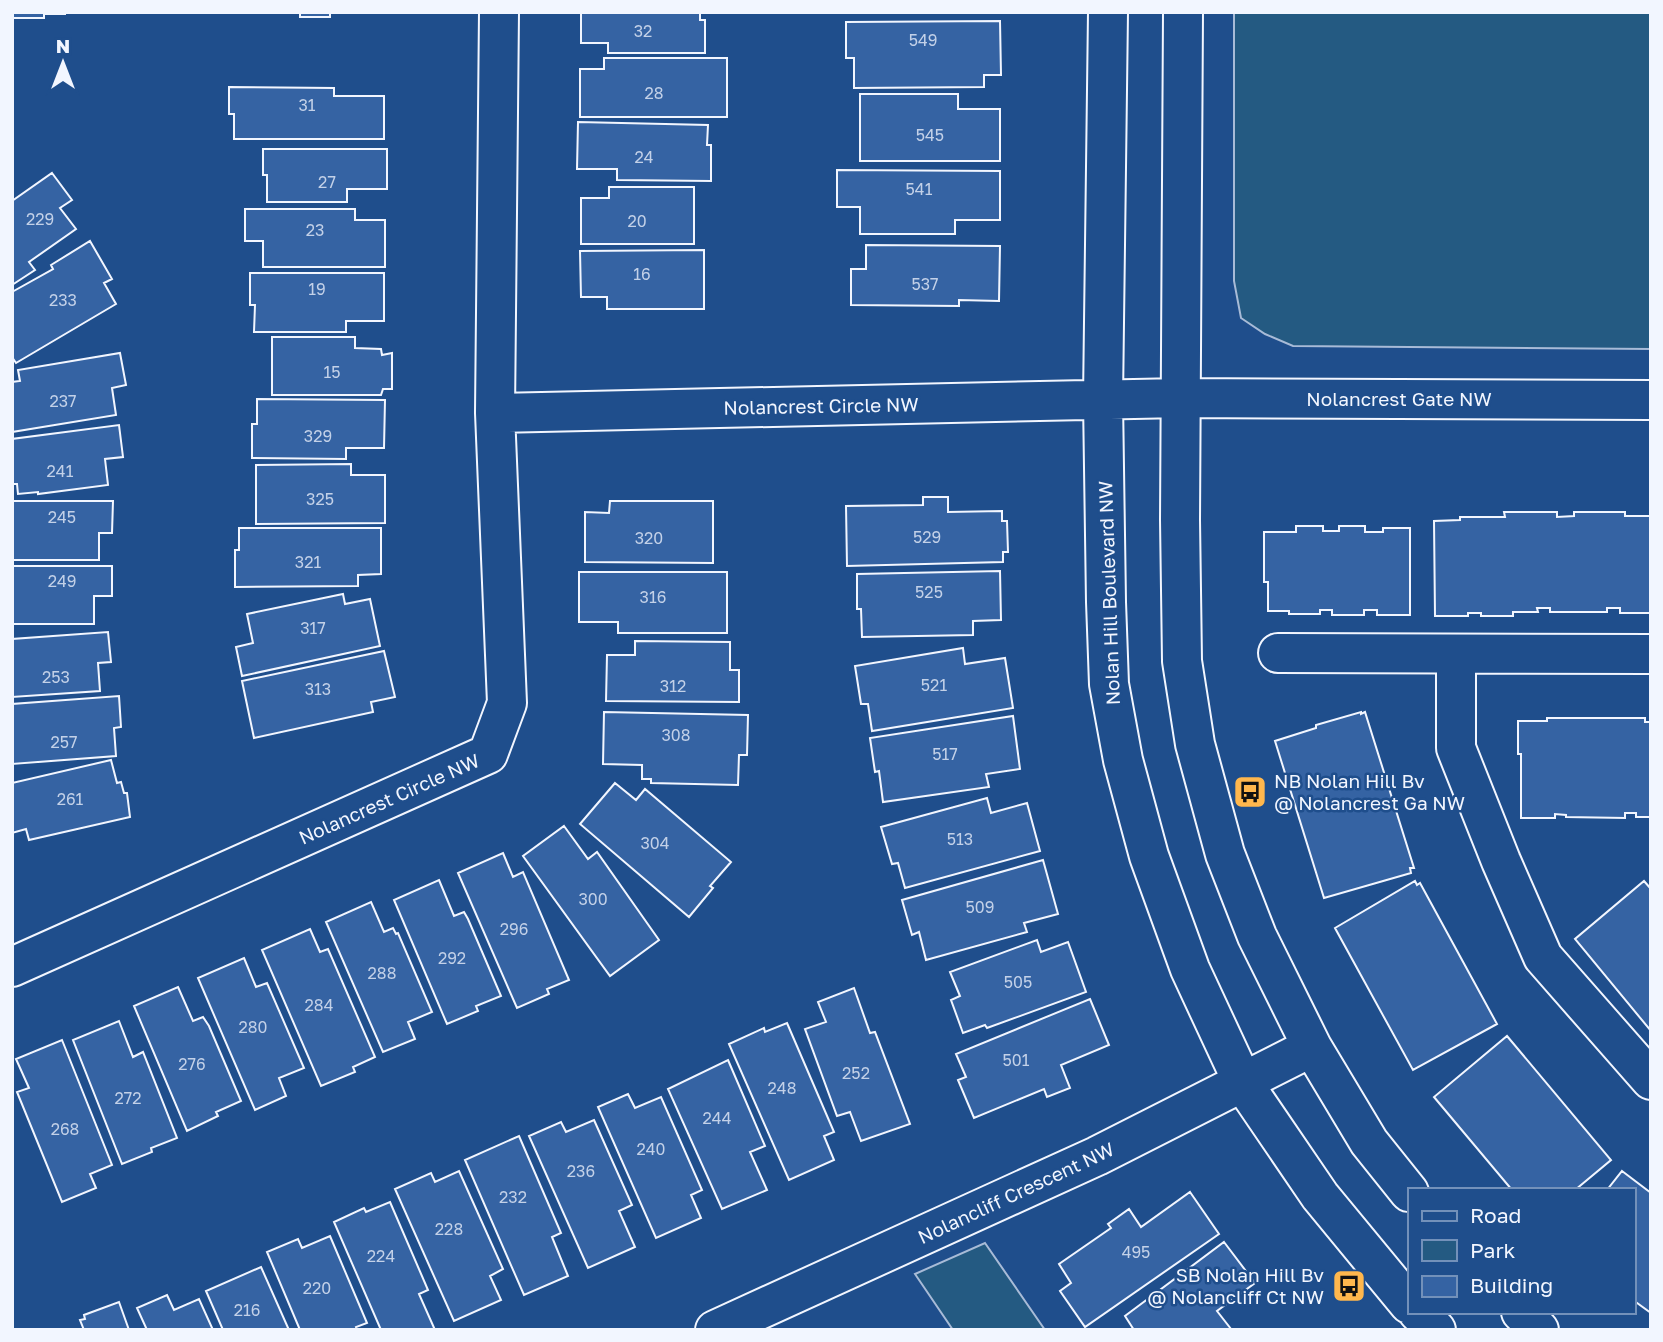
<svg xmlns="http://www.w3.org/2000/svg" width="1663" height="1342" font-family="'Golos Text',sans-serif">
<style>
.green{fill:#245a82;stroke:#a8bbd7;stroke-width:2}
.building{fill:#3563a3;stroke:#f2f6ff;stroke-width:2}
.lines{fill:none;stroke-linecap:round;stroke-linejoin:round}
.minor-casing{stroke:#f2f6ff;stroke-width:42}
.minor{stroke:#1f4e8c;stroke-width:38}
.labels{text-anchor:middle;stroke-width:5;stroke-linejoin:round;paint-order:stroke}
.number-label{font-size:16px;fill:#c3d1e8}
.street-label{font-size:19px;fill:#f2f6ff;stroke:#1f4e8c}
.poi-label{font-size:19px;fill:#f2f6ff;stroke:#1f4e8c;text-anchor:start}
</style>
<rect width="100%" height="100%" fill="#1f4e8c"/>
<path class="green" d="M1234 12H1651V349L1293 346 1265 334 1241 318 1234 281Z
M985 1243 1045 1330H953L915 1274Z"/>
<path class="building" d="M12 12H65V14H44V18H12Z
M330 12V17H300V13L273 12Z
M581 12H700V20H705V53H608V43H581Z
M1000 21 1001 75H984V87L854 88V58H846V22Z
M604 58H727V117H580V69H604Z
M229 87 334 88V96H384V139H234V114H229Z
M860 94H958V109H1000V161H860Z
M578 122 708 125 707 145H711V181L617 180V169H577Z
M263 149H387V189H347V202H267V175H263Z
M837 170 1000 171V220H955V234H860V207H837Z
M52 173 72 200 60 208 76 229 29 262 35 270 12 285V201Z
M609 187H694V244H581V198H609Z
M245 209H355V220H385V267H263V241H245Z
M90 241 112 279 104 283 116 304 16 363 12 357V292L53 269 51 265Z
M866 245 1000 246 999 301 959 300V306L851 305V269H866Z
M704 250V309H607V297H581L580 251Z
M250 273H384V321H346V332H254L255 305H250Z
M272 337H355V348L381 349 382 355 392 353V389H383L381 395H272Z
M120 353 126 385 112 388 116 415 12 432V382L20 381 18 370Z
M257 399 385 400 384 448H346V459L252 458V424H257Z
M119 425 123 457 105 459 108 485 38 494V492L18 494 17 484H12V439Z
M351 464V475H385V523L256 524V465Z
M923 497H948V512L1002 511V521H1007L1008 552H1003V562L847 566 846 506 923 505Z
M12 501H113L112 533H99V560H12Z
M610 501H713V563L585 562V512L609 513Z
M1504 512H1557V517L1574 516V512H1625V516H1651V613H1620V608H1607V612H1550V608H1537L1538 612H1513V616H1481V613H1468V616H1435L1434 521 1460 520V517H1505Z
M1296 526H1323V531H1339V526H1365V532H1383V528H1410V615H1377V610H1364V615H1332V610H1320V614H1289V611H1268V582H1264V532H1296Z
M239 528H381V574L358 575V586L235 587V550H239Z
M12 566H112V596H94V624H12Z
M1000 571 1001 620 973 621V635L862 637 861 609H857V574Z
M579 572H727V633H618V622H579Z
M343 594 345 604 370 599 380 646 242 676 236 647 253 643 247 614Z
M108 632 111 662 98 663 100 691 12 697V639Z
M635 641 730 642V670H739V702L606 701 607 655H635Z
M963 648 965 664 1005 658 1013 708 872 731 868 704H861L855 666Z
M384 651 395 697 371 702 373 712 254 738 242 681Z
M119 696 121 727 114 728 116 756 12 764V704Z
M604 712 748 715 747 755H739L738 785 651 783V779H642V765L603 764Z
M1361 712V714L1365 712 1414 868H1410L1411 873 1324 898 1275 741 1316 728V725Z
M1013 716 1020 769 986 774 989 787 883 802 879 771 875 772 870 738Z
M1547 718H1645V722H1651V817H1636V813H1625V818L1566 817V815L1555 814V818H1521V754H1518V721H1547Z
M111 760 117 783 121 782 124 793H127L130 817 29 840 26 829 12 833V783Z
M615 783 636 800 645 789 731 862 710 886 713 888 689 917 580 824Z
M987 798 991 813 1027 803 1040 851 905 888 898 863 892 864 881 827Z
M564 826 588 859 597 852 659 940 610 976 523 856Z
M503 853 513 877 523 872 569 980 547 989 549 994 517 1008 458 873Z
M1043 860 1058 914 1024 923 1027 932 926 960 919 932 912 935 902 900Z
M439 880 454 916 464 912 468 919 501 996 476 1006 478 1011 447 1024 394 900Z
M1415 881 1417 885 1420 883 1497 1024 1413 1070 1335 928Z
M1644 881 1651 889V1031L1575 939Z
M371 902 384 932 393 928 396 934 398 933 432 1012 408 1022 415 1039 383 1052 326 922Z
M310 929 320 952 328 949 375 1057 353 1067 355 1072 321 1086 262 950Z
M1037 940 1041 952 1068 942 1086 992 987 1028 985 1025 963 1033 951 1000 960 996 950 972Z
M244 958 256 987 267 983 304 1068 279 1078 286 1096 255 1110 198 978Z
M178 987 193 1021 203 1017 209 1026 241 1101 216 1112 218 1116 187 1131 134 1006Z
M854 988 870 1033 875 1032 910 1124 861 1141 850 1112 837 1116 805 1029 826 1022 818 1002Z
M1090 999 1109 1045 1061 1065 1070 1088 1047 1097 1044 1089 974 1118 958 1080 966 1077 956 1054Z
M119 1021 133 1057 143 1052 177 1138 151 1148 152 1152 122 1164 73 1040Z
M787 1023 834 1132 824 1136 834 1160 789 1180 729 1044 764 1028 765 1032Z
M1507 1036 1611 1160 1575 1190H1512L1434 1097Z
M62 1040 112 1165 90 1174 96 1188 62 1202 17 1092 29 1088 16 1059Z
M728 1060 765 1146 750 1152 767 1190 722 1209 668 1089Z
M628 1094 635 1108 661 1097 702 1190 691 1195 701 1218 656 1238 598 1107Z
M594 1120 632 1205 619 1211 635 1247 588 1268 529 1136 561 1122 566 1132Z
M519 1136 561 1233 552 1237 568 1276 524 1295 465 1160Z
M459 1171 503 1269 490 1276 501 1300 454 1321 395 1189 431 1173 435 1182Z
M1622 1171 1651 1193V1313L1633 1300V1190H1607Z
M1190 1192 1219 1234 1085 1327 1060 1291 1071 1283 1059 1264 1111 1228 1108 1224 1129 1209 1141 1227Z
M390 1202 428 1290 419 1294 435 1330H381L334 1222 364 1208 366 1212Z
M330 1236 367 1323 356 1327 357 1330H300L267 1252 298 1239 302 1248Z
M1224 1242 1255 1283 1217 1311 1231 1329 1134 1330 1125 1316Z
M261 1267 289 1330H223L206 1291Z
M167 1295 174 1310 199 1299 213 1330H147L137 1308Z
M119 1302 129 1330H84L80 1320 85 1319 84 1315Z"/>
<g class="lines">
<defs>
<path id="minor" d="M1108 12 1103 400 1106 602 1109 684 1123 760 1149 856 1190 969 1243 1083 1320 1196 1409 1304
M1183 12 1180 520 1182 661 1195 744 1225 854 1257 936 1312 1047 1369 1142 1409 1192
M495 413 1181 398 1651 400
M1278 653 1651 654
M1456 655V748L1501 861 1543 957 1651 1080
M12 967 488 754 507 703 495 413 499 12
M1418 1312 1436 1330
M1521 1312 1539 1330
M715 1330 1097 1156 1312 1047"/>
</defs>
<use href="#minor" class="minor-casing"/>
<use href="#minor" class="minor"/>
</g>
<defs>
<symbol id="bus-square" viewBox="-11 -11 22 22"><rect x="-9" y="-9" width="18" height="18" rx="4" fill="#ffb74d" stroke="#1f4e8c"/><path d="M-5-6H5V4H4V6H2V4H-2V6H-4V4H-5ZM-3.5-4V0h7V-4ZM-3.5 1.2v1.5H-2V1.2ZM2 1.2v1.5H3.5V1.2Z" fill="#111"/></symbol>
</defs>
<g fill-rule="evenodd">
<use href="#bus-square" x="1231" y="773" width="38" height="38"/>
<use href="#bus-square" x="1330" y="1267" width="38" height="38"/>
</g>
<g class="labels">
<g class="number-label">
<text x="643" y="37">32</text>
<text x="923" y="46">549</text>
<text x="654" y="99">28</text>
<text x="307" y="111">31</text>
<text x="930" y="141">545</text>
<text x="644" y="163">24</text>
<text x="327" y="188">27</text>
<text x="919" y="195">541</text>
<text x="40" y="225">229</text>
<text x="637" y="227">20</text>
<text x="315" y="236">23</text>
<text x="642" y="280">16</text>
<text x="925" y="290">537</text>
<text x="317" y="295">19</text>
<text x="63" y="306">233</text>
<text x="332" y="378">15</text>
<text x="63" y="407">237</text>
<text x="318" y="442">329</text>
<text x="60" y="477">241</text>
<text x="320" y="505">325</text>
<text x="62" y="523">245</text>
<text x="927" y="543">529</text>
<text x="649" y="544">320</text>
<text x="308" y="568">321</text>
<text x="62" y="587">249</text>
<text x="929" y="598">525</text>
<text x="653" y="603">316</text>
<text x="313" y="634">317</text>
<text x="56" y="683">253</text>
<text x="934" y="691">521</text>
<text x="673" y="692">312</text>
<text x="318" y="695">313</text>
<text x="676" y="741">308</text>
<text x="64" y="748">257</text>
<text x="945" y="760">517</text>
<text x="70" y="805">261</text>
<text x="960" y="845">513</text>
<text x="655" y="849">304</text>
<text x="593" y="905">300</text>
<text x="980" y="913">509</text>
<text x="514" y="935">296</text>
<text x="452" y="964">292</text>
<text x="382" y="979">288</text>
<text x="1018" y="988">505</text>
<text x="319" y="1011">284</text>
<text x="253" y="1033">280</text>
<text x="1016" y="1066">501</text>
<text x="192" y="1070">276</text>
<text x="856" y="1079">252</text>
<text x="782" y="1094">248</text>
<text x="128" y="1104">272</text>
<text x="717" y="1124">244</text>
<text x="65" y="1135">268</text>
<text x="651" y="1155">240</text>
<text x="581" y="1177">236</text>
<text x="513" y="1203">232</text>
<text x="449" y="1235">228</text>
<text x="1136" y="1258">495</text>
<text x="381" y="1262">224</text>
<text x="317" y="1294">220</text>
<text x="247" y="1316">216</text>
</g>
<g class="street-label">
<text x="1399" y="406">Nolancrest Gate NW</text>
<text transform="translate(821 406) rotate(-1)" y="7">Nolancrest Circle NW</text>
<text transform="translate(1109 593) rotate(-92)" y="7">Nolan Hill Boulevard NW</text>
<text transform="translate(389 799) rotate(-24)" y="7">Nolancrest Circle NW</text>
<text transform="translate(1016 1193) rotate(-25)" y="7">Nolancliff Crescent NW</text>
</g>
<g class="poi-label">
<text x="1274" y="788">NB Nolan Hill Bv<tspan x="1274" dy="22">@ Nolancrest Ga NW</tspan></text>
<text x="1324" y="1282" text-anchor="end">SB Nolan Hill Bv<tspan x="1324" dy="22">@ Nolancliff Ct NW</tspan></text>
</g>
</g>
<rect width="1663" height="1342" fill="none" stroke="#f2f6ff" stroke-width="28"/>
<rect x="1408" y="1188" width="228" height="126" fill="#1f4e8c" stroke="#7391ba" stroke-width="2"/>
<rect x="1422" y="1211" width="35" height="10" fill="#1f4e8c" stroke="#7391ba" stroke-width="2"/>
<text x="1470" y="1223" font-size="21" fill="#f2f6ff">Road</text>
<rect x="1422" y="1240" width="35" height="21" fill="#245a82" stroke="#7391ba" stroke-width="2"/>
<text x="1470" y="1258" font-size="21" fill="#f2f6ff">Park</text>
<rect x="1422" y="1276" width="35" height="21" fill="#3563a3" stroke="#7391ba" stroke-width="2"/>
<text x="1470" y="1293" font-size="21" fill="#f2f6ff">Building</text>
<g transform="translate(63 63)" stroke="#1f4e8c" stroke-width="5" paint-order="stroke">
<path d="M0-5L12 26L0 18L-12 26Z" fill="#f2f6ff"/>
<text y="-10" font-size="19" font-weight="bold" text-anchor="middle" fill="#f2f6ff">N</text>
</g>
</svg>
